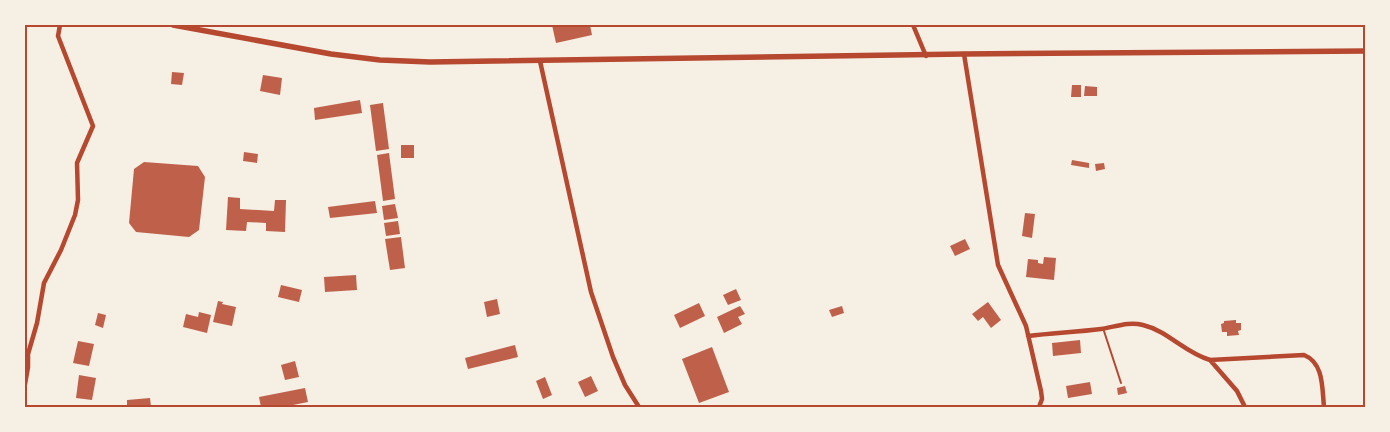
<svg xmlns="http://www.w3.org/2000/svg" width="1390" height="432" font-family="Georgia,serif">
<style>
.building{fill:#bf614a}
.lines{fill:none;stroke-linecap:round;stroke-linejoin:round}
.service{stroke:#b5482f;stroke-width:2}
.minor{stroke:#b5482f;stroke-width:4.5}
.tertiary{stroke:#b5482f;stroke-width:5.5}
.neatline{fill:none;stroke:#b5482f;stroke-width:2}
</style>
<rect width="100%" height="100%" fill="#f6efe4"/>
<path class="building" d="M552 25H590L592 35 556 43Z
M172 72 184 73 182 85 171 84Z
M263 75 282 78 280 95 260 91Z
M1072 85H1081V97H1071Z
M1085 86 1097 87V96H1084Z
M360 100 362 113 315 120 314 108Z
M383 103 389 149 376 151 370 105Z
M401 145H414V158H401Z
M244 152 258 154 257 163 243 161Z
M389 153 395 199 383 201 377 155Z
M1072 160 1089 163V168L1071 165Z
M144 162 198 166 205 177 199 230 189 237 136 232 129 223 134 169Z
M1104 163 1105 169 1096 171 1095 164Z
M228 197 240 198V209L274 211 275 200H286L285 232 266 231V223L247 222 246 231 226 230Z
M375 201 377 213 330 218 328 207Z
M395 204 398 218 384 220 382 206Z
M1025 213 1035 214 1032 238 1022 236Z
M398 221 400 234 386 236 384 223Z
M401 237 405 268 390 270 385 239Z
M965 239 970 249 955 256 950 246Z
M1044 257 1056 258 1054 280 1026 277 1028 259 1038 260V263L1043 264Z
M356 275 357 290 325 292 324 277Z
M281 285 302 290 299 302 278 297Z
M736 289 741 300 728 305 723 295Z
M497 299 500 314 487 317 484 302Z
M218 301 223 302 222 304 236 307 232 326 213 322Z
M988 302 1001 320 991 328 983 317 978 321 972 314Z
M699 303 705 316 680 328 674 315Z
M740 306 745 314 738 317 742 324 724 333 717 317Z
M842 306 844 313 832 317 829 310Z
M199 312 211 315 207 333 183 327 186 314 198 317Z
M98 313 106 315 103 328 95 325Z
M1236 320V323H1241V330L1238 331 1239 335 1227 336V332H1222L1221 324 1224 323V321Z
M1080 340 1081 353 1053 356 1052 343Z
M78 341 94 344 89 366 73 363Z
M515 345 518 357 468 369 465 358Z
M712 347 729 392 699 403 682 359Z
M295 361 299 377 285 380 281 365Z
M79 375 96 378 92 400 76 398Z
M591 376 598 391 585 397 578 382Z
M545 377 552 395 543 399 536 381Z
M1090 382 1092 394 1068 398 1066 386Z
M1125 386 1127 393 1118 395 1117 388Z
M305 388 308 402 283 407H261L259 397Z
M150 398 151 407H127V400Z"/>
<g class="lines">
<path class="service" d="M1103 328 1121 383"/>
<path class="minor" d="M913 25 926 56
M964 54 998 265 1026 326 1041 391 1042 399 1039 407
M540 61 591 292 613 357 625 385 639 407
M1028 336C1052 333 1077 332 1101 329 1115 327 1128 321 1143 325 1168 331 1185 353 1210 360L1304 355C1324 363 1322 388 1324 407
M1210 360 1237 391 1245 407
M25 384 28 367V354L37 323 44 283 61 250 75 215 78 200 77 163 93 126 58 36 60 25"/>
<path class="tertiary" d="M173 25 331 54 380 60 430 62 964 54 1365 51"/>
</g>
<rect width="1390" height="432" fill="none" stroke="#f6efe4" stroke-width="52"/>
<rect x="26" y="26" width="1338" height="380" class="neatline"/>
</svg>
